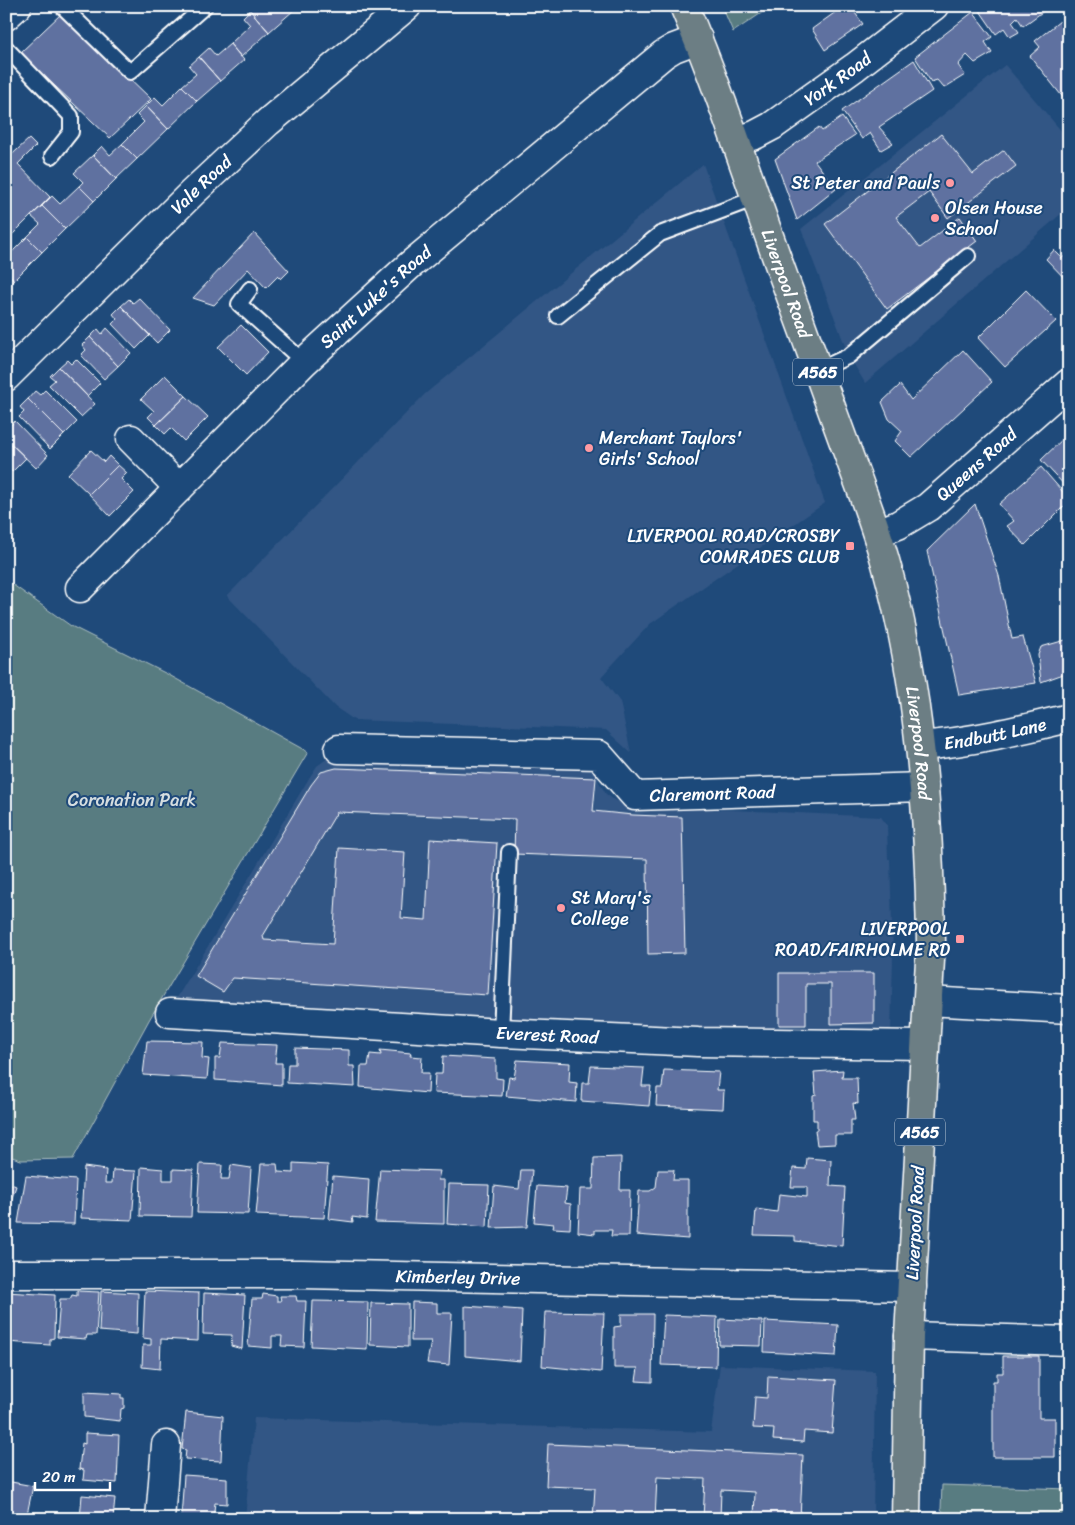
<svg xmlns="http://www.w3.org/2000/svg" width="1075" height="1525" font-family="Sriracha,sans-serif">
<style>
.built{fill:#325685}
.green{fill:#597c81;stroke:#acbec0}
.building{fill:#5e71a0;stroke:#fff}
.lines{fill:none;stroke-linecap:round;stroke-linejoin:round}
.service-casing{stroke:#fff;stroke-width:18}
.minor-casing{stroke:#fff;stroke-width:31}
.trunk-casing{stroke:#fff;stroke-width:31}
.service{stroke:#1f4a7a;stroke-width:14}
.minor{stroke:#1f4a7a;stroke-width:28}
.trunk{stroke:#6c7e84;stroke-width:28}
.poi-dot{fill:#ff9aa2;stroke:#1f4a7a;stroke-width:2}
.labels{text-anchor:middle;stroke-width:4;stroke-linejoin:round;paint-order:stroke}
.shield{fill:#1f4a7a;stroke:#bcc9d7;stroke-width:1}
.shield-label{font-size:16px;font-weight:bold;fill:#fff}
.street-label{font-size:18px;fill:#fff;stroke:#1f4a7a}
.poi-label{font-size:18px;fill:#fff;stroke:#1f4a7a;text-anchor:end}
.park-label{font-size:18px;fill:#d6dee0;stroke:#1f4a7a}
</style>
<rect width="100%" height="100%" fill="#1f4a7a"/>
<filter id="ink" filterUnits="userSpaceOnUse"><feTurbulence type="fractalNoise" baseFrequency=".02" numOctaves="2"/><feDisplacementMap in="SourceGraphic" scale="10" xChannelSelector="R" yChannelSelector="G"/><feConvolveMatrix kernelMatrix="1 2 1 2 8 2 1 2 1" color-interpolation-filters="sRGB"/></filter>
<g filter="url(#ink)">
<path class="built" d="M1005 65 1069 140V207L865 383 849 356 801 229Z
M703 164 825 503 650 624 601 677 620 702 631 753 606 730 354 720 335 707 227 596 425 394Z
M328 758 596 768 599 782 606 794 614 800 630 805 881 817 887 825 888 859H890L893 957 891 1032 721 1034 175 1001 311 775 317 766Z
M720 1365 875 1371 873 1519H245L254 1418 711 1432Z
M942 1485 1069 1489V1519H941Z"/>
<path class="green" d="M722 6H772L733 32Z
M6 580 71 626 169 675 308 752 149 1020 73 1159 21 1160 6 1155Z
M942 1485 1069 1489V1515L1027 1513H944L941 1509Z"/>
<path class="building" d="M254 6H291L294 10 269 32 250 10Z
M844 6H850L863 24 825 50 812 29Z
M980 6H1049V7L1023 26 1017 17 1012 22 1019 32 1010 37 1004 28 996 34 978 8Z
M250 10 269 32 241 57 230 44 250 25 243 17Z
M973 12 992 37 985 42 992 53 975 63 967 55 958 65 965 75 944 88 937 80 931 82 915 57Z
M62 13 151 99 110 138 20 53Z
M1060 21 1069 32V105L1030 56 1040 47 1035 41Z
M230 44 244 60 220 81 199 57 209 48 216 56Z
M199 57 220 81 197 101 182 86 196 74 189 66Z
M914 60 932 91 879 127 893 143 881 150 870 133 862 139 842 111Z
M182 86 197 101 168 129 146 106 155 97 163 105Z
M146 106 168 129 137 159 122 144 144 122 137 115Z
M842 117 855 135 815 161 836 189 797 220 775 159 819 127 822 131Z
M941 134 973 174 1004 150 1016 166 948 218 929 192 896 217 920 248 960 217 977 241 887 309 825 224Z
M29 139 36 146 18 164 50 197 6 241V160Z
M122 144 137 159 116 179 93 155 102 146 110 155Z
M93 155 116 179 94 201 79 186 83 182 74 173Z
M79 186 94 201 65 229 42 206 52 196 60 204Z
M42 206 65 229 42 252 27 237 40 224 31 216Z
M254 233 289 271 281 279 278 276 266 288 248 269 214 305 193 298Z
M27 237 42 252 14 280 6 271V251L9 255Z
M1054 250 1062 258 1069 253V283L1046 259Z
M6 271 14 280 6 288Z
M1026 290 1056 321 1005 367 978 338Z
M139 298 170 330 157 343 121 306 129 299 133 303Z
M121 306 150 335 136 349 112 324 117 319 113 314Z
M241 325 268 352 246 375 218 347Z
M107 328 131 353 118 366 90 337 98 329 102 334Z
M90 337 118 366 104 379 81 355 86 350 82 345Z
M963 350 992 382 911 457 895 441 902 431 889 419 882 402 900 385 911 400Z
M76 359 100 383 87 396 59 367 67 360 71 364Z
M59 367 95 404 81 417 49 385 55 380 50 376Z
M165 375 186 396 156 425 148 417 154 411 141 399Z
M45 390 77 422 64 435 28 399 35 391 40 395Z
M186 396 208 417 184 441 171 428 165 434 156 425Z
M28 399 64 435 50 449 19 417 24 412 20 407Z
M15 421 48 455 36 468 6 439V424L9 427Z
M1069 433V490L1041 460Z
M6 439 26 458 12 472 6 466Z
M91 450 104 462 109 456 118 465 89 494 68 474Z
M118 465 127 473 121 479 134 492 110 516 89 494Z
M1041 467 1069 499V501L1025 545 1007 526 1014 521 999 504Z
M975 504 999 576 1012 639 1023 637 1036 683 959 695 927 551Z
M1069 639V672L1041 682 1038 655 1041 647Z
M336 768 596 778 593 811 633 815 682 817 685 953 648 954 647 859 514 854 515 819 337 812 263 936 264 940 333 944 339 848 405 852 401 918 426 920 430 839 497 843 488 995 233 978 223 992 196 976 311 785 321 772Z
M779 973H874V1023L831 1024V984H806V1025H779Z
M147 1041 203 1042 202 1058 209 1059 207 1079 143 1075Z
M222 1043 277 1045 275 1063H282V1085L215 1080V1058H220Z
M295 1048 349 1050V1066H354L355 1087 287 1083 288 1064H295Z
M380 1050 411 1053 410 1056 422 1057 421 1073H429L428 1093 360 1087 361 1066H368L370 1054 381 1055Z
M443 1056 496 1059V1078L503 1079 502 1096 434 1093 435 1074H442Z
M517 1060 570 1063 569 1082 577 1083 576 1102 506 1096 509 1077 514 1078Z
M591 1066 644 1068 642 1086H651L649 1106 581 1101 582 1083H589Z
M664 1070 719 1072 717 1090H724L723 1109 656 1106 657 1088H662Z
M843 1070 842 1078H857L858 1104 853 1103 855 1120H851V1135H835V1144L817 1145 815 1130H817V1120H813V1096L816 1095 814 1072Z
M621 1157 620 1190H630L629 1236H611L612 1230H595V1234L578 1232 580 1189H593L594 1158Z
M807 1158 831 1160 830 1186 845 1187 842 1246 795 1241V1236L754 1235 756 1209 777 1212 779 1194 807 1197V1187H791L793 1168 806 1169Z
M293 1163 328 1165 324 1218 256 1215 261 1164H277L278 1172 293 1173Z
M200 1164 222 1165 221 1179H229L231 1165 251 1168 248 1214 197 1213Z
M84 1167 106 1170 105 1183H112L113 1170 136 1171 132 1220 81 1218Z
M141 1167 163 1169V1180H173V1169L193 1170 191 1217 140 1216Z
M380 1169 440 1171 438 1180H444V1224L375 1222Z
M521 1170H532L527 1227 491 1228 494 1186 519 1189Z
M658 1170H674L673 1180H688V1239L636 1235 639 1191H650L656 1187Z
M26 1176 76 1180 74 1224 18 1223Z
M333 1176 369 1179 367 1219 352 1217 353 1222 329 1219Z
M6 1182 16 1186 7 1212 11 1214 8 1221 6 1220Z
M449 1184 489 1185 487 1227 447 1224Z
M537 1186 567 1188 565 1203 571 1204 570 1229 553 1228 554 1224 534 1222Z
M77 1291 99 1292 96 1335H87L86 1339 57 1337 60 1299H70L72 1295 77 1296Z
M101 1291 138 1293 137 1334 99 1331Z
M145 1291 199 1293 198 1341 161 1339 160 1369 142 1367 143 1345H151V1339L143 1338Z
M6 1292 55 1295 54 1338 50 1339V1345L6 1342Z
M204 1293 245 1295 242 1349 231 1346 232 1335 203 1334Z
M263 1294 277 1296V1301H281L280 1296H296L297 1301H306L304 1347 281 1346 282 1336H272V1348L248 1346 252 1299H262Z
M313 1301 368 1302 367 1349 311 1346Z
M412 1302 437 1303V1313H452L449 1365 427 1363 431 1341H411Z
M371 1303 408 1304V1347L370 1345Z
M465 1306 522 1310 520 1361 465 1356Z
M545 1312 604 1313 601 1372 542 1366Z
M621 1314H653L652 1382 636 1381 638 1368H614V1327L621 1326Z
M664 1315 717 1317 716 1367 661 1365Z
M720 1319 762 1321 761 1346 719 1345Z
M765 1321 838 1325 836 1356 764 1352Z
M1003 1356H1039V1418H1055V1457H993V1381H997V1373H1003Z
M768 1376 836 1380 832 1433 804 1431 803 1442 773 1440 774 1429 753 1428 755 1397 767 1398Z
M84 1392 121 1394V1398H124V1408L121 1409 120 1421 84 1417Z
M186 1412 223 1416 221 1461 185 1459 186 1450 182 1449Z
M85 1433 119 1435 117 1483 83 1480 84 1470 79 1469 82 1443 85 1444Z
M548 1444 803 1455 800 1519H754L755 1492 721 1490 720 1519H703L705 1479 657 1477 655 1519H593L595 1488 546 1486Z
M184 1475 227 1478V1504L215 1503 213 1519H181Z
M6 1481 33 1486 26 1519H6Z
M82 1495 115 1498 113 1519H80Z"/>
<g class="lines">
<defs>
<path id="service" d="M62 6 130 72 205 6
M6 48 71 116V132L52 156
M250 289 239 304 304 362
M558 316 660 234 756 198
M818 370 849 356 968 256
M501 1033 509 852"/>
<g id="minor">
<path d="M6 16 17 6"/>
<path id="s1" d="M736 141 755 135 772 126 855 67 934 6"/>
<path id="s2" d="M6 377 192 193 268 122 407 6"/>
<path d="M131 439 179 488"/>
<path id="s3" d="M877 533 898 525 928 507 1069 383"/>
<path id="s4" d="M80 588 304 362 409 266 664 54 674 48 698 39"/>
<path id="s5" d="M920 746C971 742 1020 730 1069 718"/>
<path id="s6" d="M339 749 599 755 635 796 924 787"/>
<path d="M928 1001 1069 1009"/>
<path id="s7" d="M170 1013 501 1033 698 1042 924 1045"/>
<path id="s8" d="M6 1274H302L912 1287"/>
<path d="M909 1336 1069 1341"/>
<path d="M160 1519 166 1445"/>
</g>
<g id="trunk">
<path id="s9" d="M684 6C722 95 751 187 784 278 805 334 825 391 846 448 860 486 875 524 886 564 920 687 929 815 931 942L909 1336 906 1519"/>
</g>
</defs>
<use href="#service" class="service-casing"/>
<use href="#minor" class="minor-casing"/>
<use href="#trunk" class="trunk-casing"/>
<use href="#service" class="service"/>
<use href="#minor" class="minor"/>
<use href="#trunk" class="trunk"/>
</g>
</g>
<g class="poi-dot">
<circle cx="950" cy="183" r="5"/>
<circle cx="935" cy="218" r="5"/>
<circle cx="589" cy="448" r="5"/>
<rect x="845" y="541" width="10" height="10" rx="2.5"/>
<circle cx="561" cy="908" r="5"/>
<rect x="955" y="934" width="10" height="10" rx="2.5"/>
</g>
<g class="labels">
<g class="shield">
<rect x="793" y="358.5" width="50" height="27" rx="4"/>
<rect x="895" y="1118.5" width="50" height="27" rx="4"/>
</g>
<g class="shield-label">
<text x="818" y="378">A565</text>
<text x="920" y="1138">A565</text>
</g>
<g class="street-label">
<text dy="6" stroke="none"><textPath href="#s1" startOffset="120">York Road</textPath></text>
<text dy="6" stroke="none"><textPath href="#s2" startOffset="274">Vale Road</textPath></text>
<text dy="6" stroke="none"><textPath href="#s9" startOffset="296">Liverpool Road</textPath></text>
<text dy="6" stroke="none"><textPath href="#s4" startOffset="415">Saint Luke's Road</textPath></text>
<text dy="6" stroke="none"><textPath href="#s3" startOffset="122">Queens Road</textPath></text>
<text dy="6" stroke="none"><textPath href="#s5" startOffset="76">Endbutt Lane</textPath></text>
<text dy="6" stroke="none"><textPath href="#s9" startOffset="776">Liverpool Road</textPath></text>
<text dy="6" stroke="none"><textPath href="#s6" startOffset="392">Claremont Road</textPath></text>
<text dy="6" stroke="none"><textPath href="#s7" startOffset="378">Everest Road</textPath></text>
<text transform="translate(915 1223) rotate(-87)" y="6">Liverpool Road</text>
<text dy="6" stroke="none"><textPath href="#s8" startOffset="452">Kimberley Drive</textPath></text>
</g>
<g class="poi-label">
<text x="940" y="189">St Peter and Pauls</text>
<text x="945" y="214" text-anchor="start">Olsen House<tspan x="945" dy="21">School</tspan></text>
<text x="599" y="444" text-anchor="start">Merchant Taylors'<tspan x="599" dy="21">Girls' School</tspan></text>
<text x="840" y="542">LIVERPOOL ROAD/CROSBY<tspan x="840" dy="21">COMRADES CLUB</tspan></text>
<text x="571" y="904" text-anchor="start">St Mary's<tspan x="571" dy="21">College</tspan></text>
<text x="950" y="935">LIVERPOOL<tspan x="950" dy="21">ROAD/FAIRHOLME RD</tspan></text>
</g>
<g class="park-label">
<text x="132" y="806">Coronation Park</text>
</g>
</g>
<rect width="1075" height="1525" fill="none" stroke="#1f4a7a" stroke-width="25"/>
<rect x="12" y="12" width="1050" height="1500" fill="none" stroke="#fff" stroke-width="2" filter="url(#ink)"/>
<path d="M35 1482v8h75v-8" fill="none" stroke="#ffffff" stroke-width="2.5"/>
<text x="42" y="1482" font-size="15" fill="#ffffff" stroke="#1f4a7a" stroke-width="4" paint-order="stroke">20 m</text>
</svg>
